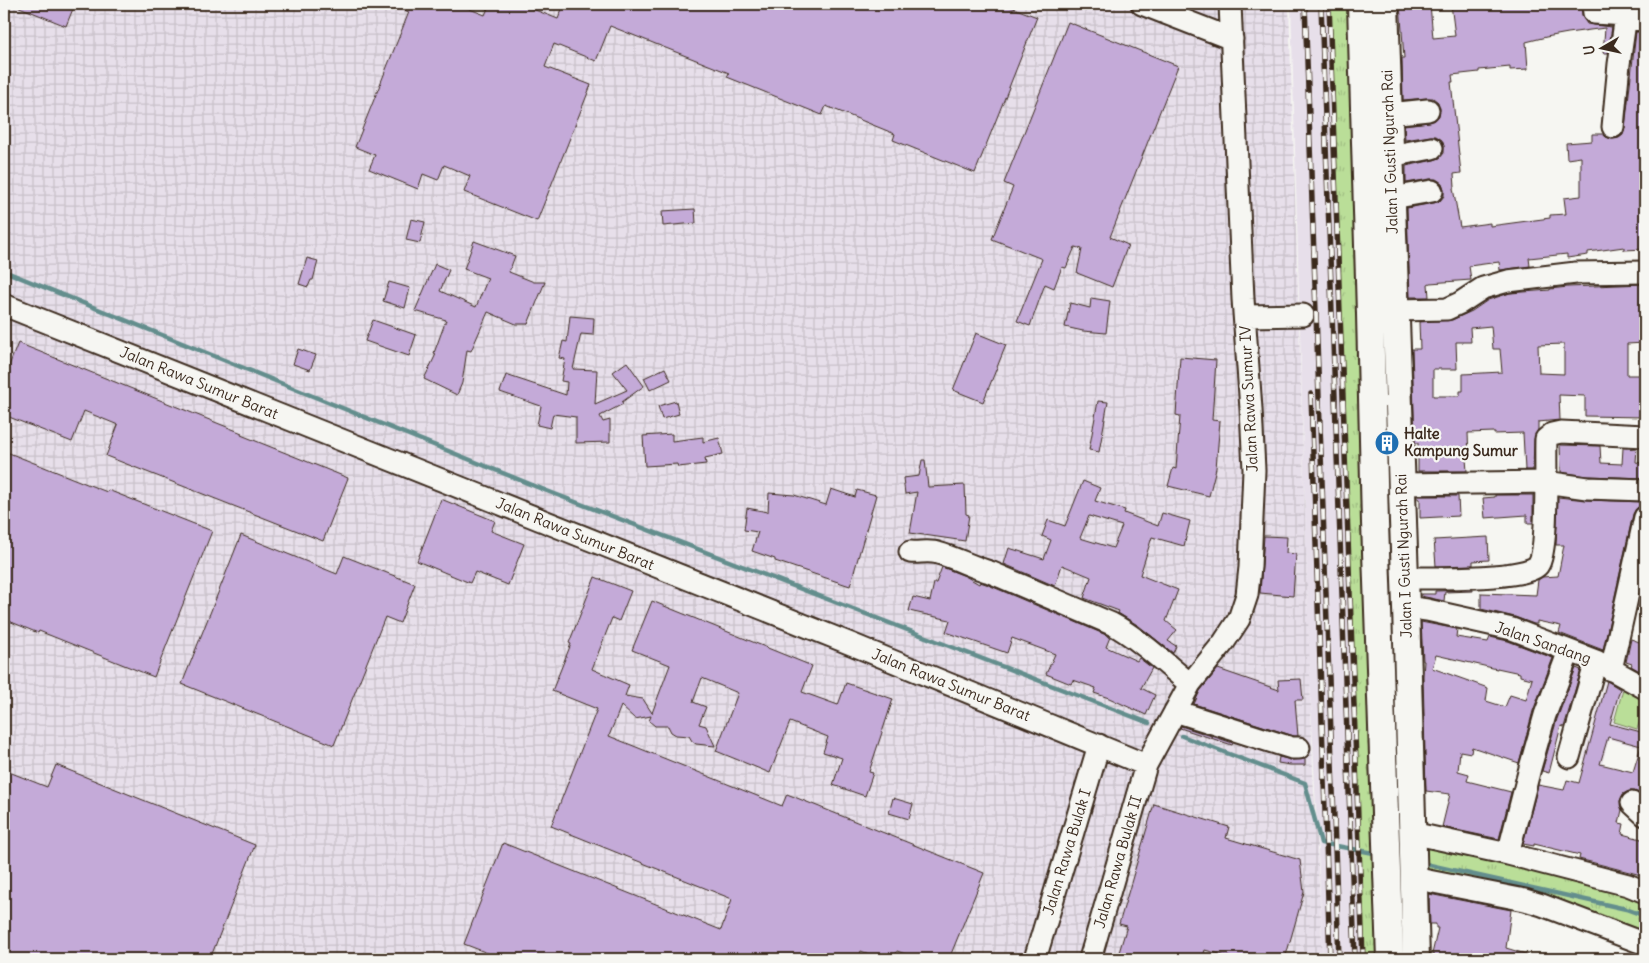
<svg xmlns="http://www.w3.org/2000/svg" width="1649" height="963" font-family="Delius,sans-serif">
<style>
.built{fill:#e7dfea}
.industrial{fill:url(#industrial-grid)}
.grass{fill:url(#grass-tufts);stroke:#7a845b}
.park{fill:#bade98;stroke:#7a845b}
.lines{fill:none;stroke-linecap:round;stroke-linejoin:round}
.stream{stroke:#648e8d;stroke-width:4.5}
.building{fill:#c4aad8;stroke:#3b2a1e;fill-rule:evenodd}
.minor-casing{stroke:#3b2a1e;stroke-width:25}
.major-casing{stroke:#3b2a1e;stroke-width:30}
.minor{stroke:#f6f6f2;stroke-width:21}
.major{stroke:#f6f6f2;stroke-width:26}
.rail-casing{stroke:#3b2a1e;stroke-width:5.5}
.rail{stroke:#f6f6f2;stroke-width:4;stroke-dasharray:11;stroke-linecap:butt}
.labels{text-anchor:middle;stroke-width:4.5;stroke-linejoin:round;paint-order:stroke}
.street-label{font-size:15px;fill:#3b2a1e;stroke:#f6f6f2}
.poi-label{font-size:15px;font-weight:bold;fill:#3b2a1e;stroke:#f6f6f2;text-anchor:start}
</style>
<defs>
<pattern id="industrial-grid" width="8" height="8" patternUnits="userSpaceOnUse" patternTransform="scale(1.25)"><rect width="8" height="8" fill="#e7dfea"/><path d="M0 4h8M4 0v8" fill="none" stroke="#c7c0c8"/></pattern>
<pattern id="grass-tufts" width="24" height="20" patternUnits="userSpaceOnUse" patternTransform="scale(1.25)"><rect width="24" height="20" fill="#bade98"/><path d="M3 7l-1-3M5 7V3M7 7l1-3M15 17l-1-3M17 17v-4M19 17l1-3" fill="none" stroke="#a1bf83"/></pattern>
</defs>
<rect width="100%" height="100%" fill="#f6f6f2"/>
<filter id="ink" filterUnits="userSpaceOnUse"><feTurbulence type="fractalNoise" baseFrequency=".02" numOctaves="2"/><feDisplacementMap in="SourceGraphic" scale="10" xChannelSelector="R" yChannelSelector="G"/><feConvolveMatrix kernelMatrix="1 2 1 2 8 2 1 2 1" color-interpolation-filters="sRGB"/></filter>
<g filter="url(#ink)">
<path class="built" d="M1291 4H1329L1363 959H1323L1309 660Z
M1607 673 1645 694V735L1642 733 1638 747 1609 739 1602 764 1583 759Z"/>
<path class="industrial" d="M4 4H1289L1313 773 1323 959H4Z"/>
<path class="grass" d="M1329 4H1361L1390 959H1364L1339 314Z
M1405 569 1412 833 1645 892V944L1413 878 1400 959 1384 570Z"/>
<path class="park" d="M1624 685 1645 698V707L1637 729 1614 722Z"/>
<g class="lines">
<path class="stream" d="M4 271 547 491 1149 723
M1182 736 1305 783 1321 843 1379 854
M1421 863 1626 909 1645 916"/>
</g>
<path class="building" d="M12 4H75L66 26Z
M389 4H457L485 15 490 4H520L558 19 564 4H1003L1037 17 975 173 893 140 895 134 826 106 822 115 727 77 729 73 610 26 596 61 554 44 545 67 591 85 537 221 464 192 470 176 444 165 438 180 423 174 418 189 369 169 375 155 355 147 409 12Z
M1400 4H1430L1433 38 1455 36 1451 4H1581L1582 15 1587 24 1593 25 1612 27 1608 53H1603L1605 28 1568 33 1546 37 1526 42 1528 69 1510 70V67L1479 70V72L1452 75 1453 82H1451L1461 173 1454 174 1455 187 1453 188 1460 227 1490 223V226L1550 218V215L1566 214 1564 198 1581 196V157L1567 159 1566 143 1592 141V134H1603L1606 137 1612 139 1619 138 1623 135 1625 128 1636 32H1645V249L1624 250V247L1588 252V255L1567 258V254L1529 258 1530 266 1500 270 1499 262 1469 266 1471 280 1430 283 1428 284 1429 297H1410L1407 208 1434 203 1440 201 1444 196V189L1442 183 1436 179H1430L1406 183V166L1434 160 1440 158 1444 153V146L1442 140 1436 136H1430L1405 140 1404 125 1429 122 1435 120 1439 116 1440 109 1438 102 1433 98H1427L1403 100 1402 58H1404Z
M1068 22 1178 66 1110 237 1128 245 1112 287 1077 273 1082 249 1075 247 1066 268 1062 267 1054 288 1045 284 1030 326 1017 321 1042 259 992 239 1013 187 1004 183Z
M695 209 696 223 663 226 662 211Z
M411 219 425 222 420 243 406 240Z
M474 241 515 256 509 272 534 282H545L528 324H516L488 312 471 351 467 350 462 383 457 395 424 379 436 354 434 353 446 320 415 311 435 264 449 270 440 291 476 307 488 278 464 269Z
M307 258 318 261 313 280H311L308 287 299 284Z
M389 282 410 288 405 308 383 301Z
M1645 284V343L1627 344V375H1645V417L1585 416V396L1559 395 1560 420 1538 422V429L1534 439 1533 470H1525L1523 433 1494 434V432L1468 433 1469 459H1466L1467 471H1418V443H1415L1412 349H1420L1419 322 1452 320 1472 311 1488 300 1510 293 1550 290V289L1568 287ZM1491 326 1493 349H1500L1502 372 1463 374V391H1460V396H1433V369H1457L1456 342H1471L1470 328ZM1564 344V374L1539 373 1538 345Z
M1091 298 1110 301 1106 333 1083 331 1065 327 1070 303 1090 308Z
M570 316 594 318 593 335 581 334 573 369 597 370 595 404 627 390 613 372 627 362 644 386 622 402 623 404 600 416 603 422 610 420V442L576 443V417L553 414 550 428 537 425 541 406 500 392 506 375 566 395 567 382 561 381 565 359 559 358 563 341 567 342Z
M373 320 416 335 409 356 365 341Z
M976 333 1006 345 983 402 953 390Z
M18 343 242 433 241 435 348 478 323 541 106 456 118 425 84 411 72 442 4 415V378Z
M298 349 316 355 310 370 293 364Z
M1180 357 1216 360 1212 420 1220 421 1216 468 1209 496 1168 486 1173 468 1176 469 1180 416 1176 415Z
M665 368 671 380 650 390 644 378Z
M676 401 679 414 662 419 658 406Z
M1098 401 1108 402 1099 452 1089 450Z
M672 434V441L703 437V442L719 438 723 454 705 458 706 464 678 467 677 464 645 466 643 436Z
M1560 445 1600 446 1601 463 1622 464 1623 448 1637 449 1636 462 1645 464V478L1588 476 1561 472Z
M4 451 107 492 108 490 212 531 154 677 39 631 38 633 4 619Z
M922 460H925L928 487 965 485 966 514 969 515 965 541 910 533 917 492 905 494 903 478 919 476Z
M1083 481 1100 488 1095 501 1125 510 1124 513 1145 521 1158 526 1162 513 1190 521 1184 546 1152 537 1140 575 1178 590 1166 621 1177 630 1168 641 1176 646 1173 653 1139 626 1118 613 1119 611 1084 598 1091 577 1062 565 1055 586 1004 564 1009 548 1044 559 1051 540 1042 536 1048 520 1065 526ZM1089 516 1122 526 1113 548 1080 538Z
M831 489 855 497 857 490 876 495 850 586 775 561V559L752 551 758 532 744 530 747 508 768 512 769 493 794 495 826 505Z
M1495 495H1533V523H1527V515L1485 518 1483 498 1495 497Z
M1418 496H1458L1459 516 1420 518V499H1418Z
M1558 497 1586 500 1643 502V505L1636 509 1633 514 1603 650 1559 633 1561 626 1537 621V624H1534L1515 617 1481 609V593L1536 595 1538 580 1542 577 1558 576 1564 545H1556Z
M441 499 495 521 491 531 524 544 508 585 475 572 470 583 417 561Z
M241 535 337 574 344 556 415 584 400 623 385 617 334 745 182 684Z
M1264 536 1287 537 1286 553 1296 554 1293 596 1260 593Z
M1488 537 1489 560 1473 561V565L1436 566 1434 540Z
M942 567 965 576 979 584 980 582 986 584 1106 635 1110 637 1106 647 1137 661 1139 658 1152 668 1141 688 1155 695 1146 715 1109 698 1094 693 1096 688 1073 680 1071 684 1046 674 1055 654 1012 638 1007 653 946 632 950 620 909 611 913 597 930 601 934 583H936Z
M595 577 631 591 619 621 612 618 592 669 629 685 625 696 643 699 652 713 670 665 632 650 652 601 812 666 802 692 838 705 846 683 893 699 869 772 873 773 865 796 833 785 842 758 823 752 828 737 790 722 770 773 716 751 738 693 702 678 693 702 706 707 699 724 706 726 715 746 696 744 692 741 689 736 676 735 671 732 668 726H655L649 721 651 716 635 719 621 706 609 736 782 806 787 794 984 873 949 959H919L897 951 894 959H882L861 951 858 959H503L464 944 503 843 721 930 732 899 551 826 597 709 552 691 571 644 569 643Z
M1473 590V591L1445 592 1444 601 1421 596V594H1435V591Z
M1421 622 1457 629 1456 637 1488 642 1490 637 1508 641 1553 658 1533 711 1519 763 1472 747 1471 753 1460 751 1458 771 1469 774 1467 781 1511 792 1499 839 1442 827 1450 794 1426 791 1423 676 1424 661H1423ZM1436 655 1497 669V668L1520 673V676L1532 679 1526 700 1510 695 1505 707 1486 701 1488 688 1432 668Z
M1631 639 1645 644V674L1631 666 1632 664 1626 662Z
M1576 668 1581 670 1564 727 1561 726 1549 773 1542 771 1557 719Z
M1218 669 1279 690 1278 680 1301 679 1303 700H1295L1298 736H1294L1194 704 1200 691Z
M1607 681 1620 689 1610 724 1645 733V798L1635 791H1629L1623 794 1620 801 1622 810 1619 823 1624 824 1622 834 1645 840V861L1641 875 1579 859 1580 855 1534 844V846L1523 844 1538 785 1564 790 1567 780 1579 783ZM1608 737 1641 746 1633 772 1600 764Z
M1181 726 1233 743 1232 745 1180 728Z
M1279 757 1292 760 1305 759V765H1290L1278 763Z
M56 765 255 845 210 959H4V770L47 787Z
M893 798 913 804 909 819 889 813Z
M1154 804 1229 827 1226 838 1300 860 1304 892 1285 959H1237L1205 950 1202 959H1117L1127 926 1119 924Z
M1429 894 1511 910 1506 948 1532 956V959H1433L1434 955 1432 954 1438 928H1436V924H1430Z"/>
<g class="lines">
<defs>
<path id="minor" d="M1142 4 1232 39
M1593 4 1594 13 1626 15 1630 19 1645 20
M1389 114 1428 110
M1613 127 1619 64 1626 15
M1390 156 1432 148
M1392 198 1432 191
M4 305 851 644 1146 765
M1396 310 1447 309 1460 303 1483 288 1508 281 1576 273 1645 272
M1245 316 1303 315
M1402 484 1545 482 1587 488 1645 490
M910 552C919 553 929 550 938 553 956 558 972 567 990 572L1112 624C1137 637 1167 665 1190 684
M1405 578C1427 578 1527 580 1538 565 1549 550 1545 463 1546 439L1552 434 1561 432 1645 436
M1406 607 1427 610 1512 629 1596 661 1645 688
M1611 670 1645 517
M1175 711 1279 744 1292 748H1299
M1569 757 1596 661
M1632 803 1645 815
M1412 833 1508 854 1628 885 1645 892
M1508 854 1530 768 1545 715 1569 651
M1413 878 1525 900 1542 905 1645 944
M1035 959 1099 745
M1090 959 1146 765 1190 684 1224 642 1239 619 1247 595 1250 567 1254 470 1251 409 1243 299 1230 4"/>
<path id="major" d="M1361 4 1370 314 1375 523 1390 959
M1385 4 1406 607 1416 959"/>
</defs>
<use href="#minor" class="minor-casing"/>
<use href="#major" class="major-casing"/>
<use href="#minor" class="minor"/>
<use href="#major" class="major"/>
<defs>
<path id="rail" d="M1305 4 1339 959
M1321 4 1355 959
M1329 4 1363 959
M1311 394 1330 959"/>
</defs>
<use href="#rail" class="rail-casing"/>
<use href="#rail" class="rail"/>
</g>
</g>
<defs>
<symbol id="building-disc" viewBox="-11 -11 22 22"><circle r="9.5" fill="#1f6fb2" stroke="#f6f6f2"/><path d="M-4-6H4V6H1V3H-1V6H-4ZM-2.5-4.3h1.7v1.8h-1.7ZM.8-4.3h1.7v1.8H.8ZM-2.5-1h1.7V.8h-1.7ZM.8-1h1.7V.8H.8Z" fill="#fff"/></symbol>
</defs>
<g fill-rule="evenodd">
<use href="#building-disc" x="1373" y="429" width="28" height="28"/>
</g>
<g class="labels">
<g class="street-label">
<text transform="translate(1390 152) rotate(-92)" y="5">Jalan I Gusti Ngurah Rai</text>
<text transform="translate(199 383) rotate(22)" y="5">Jalan Rawa Sumur Barat</text>
<text transform="translate(1249 399) rotate(-93)" y="5">Jalan Rawa Sumur IV</text>
<text transform="translate(575 534) rotate(22)" y="5">Jalan Rawa Sumur Barat</text>
<text transform="translate(1404 556) rotate(-92)" y="5">Jalan I Gusti Ngurah Rai</text>
<text transform="translate(1543 643) rotate(19)" y="5">Jalan Sandang</text>
<text transform="translate(951 685) rotate(22)" y="5">Jalan Rawa Sumur Barat</text>
<text transform="translate(1067 852) rotate(-73)" y="5">Jalan Rawa Bulak I</text>
<text transform="translate(1118 862) rotate(-74)" y="5">Jalan Rawa Bulak II</text>
</g>
<g class="poi-label">
<text x="1404" y="439">Halte<tspan x="1404" dy="17">Kampung Sumur</tspan></text>
</g>
</g>
<rect width="1649" height="963" fill="none" stroke="#f6f6f2" stroke-width="20"/>
<rect x="10" y="10" width="1629" height="943" fill="none" stroke="#3b2a1e" stroke-width="2" filter="url(#ink)"/>
<g transform="translate(1602 48) rotate(261)" stroke="#f6f6f2" stroke-width="4" paint-order="stroke">
<path d="M0-4L9 19L0 12L-9 19Z" fill="#3b2a1e"/>
<text y="-8" font-size="14" font-weight="bold" text-anchor="middle" fill="#3b2a1e">U</text>
</g>
</svg>
